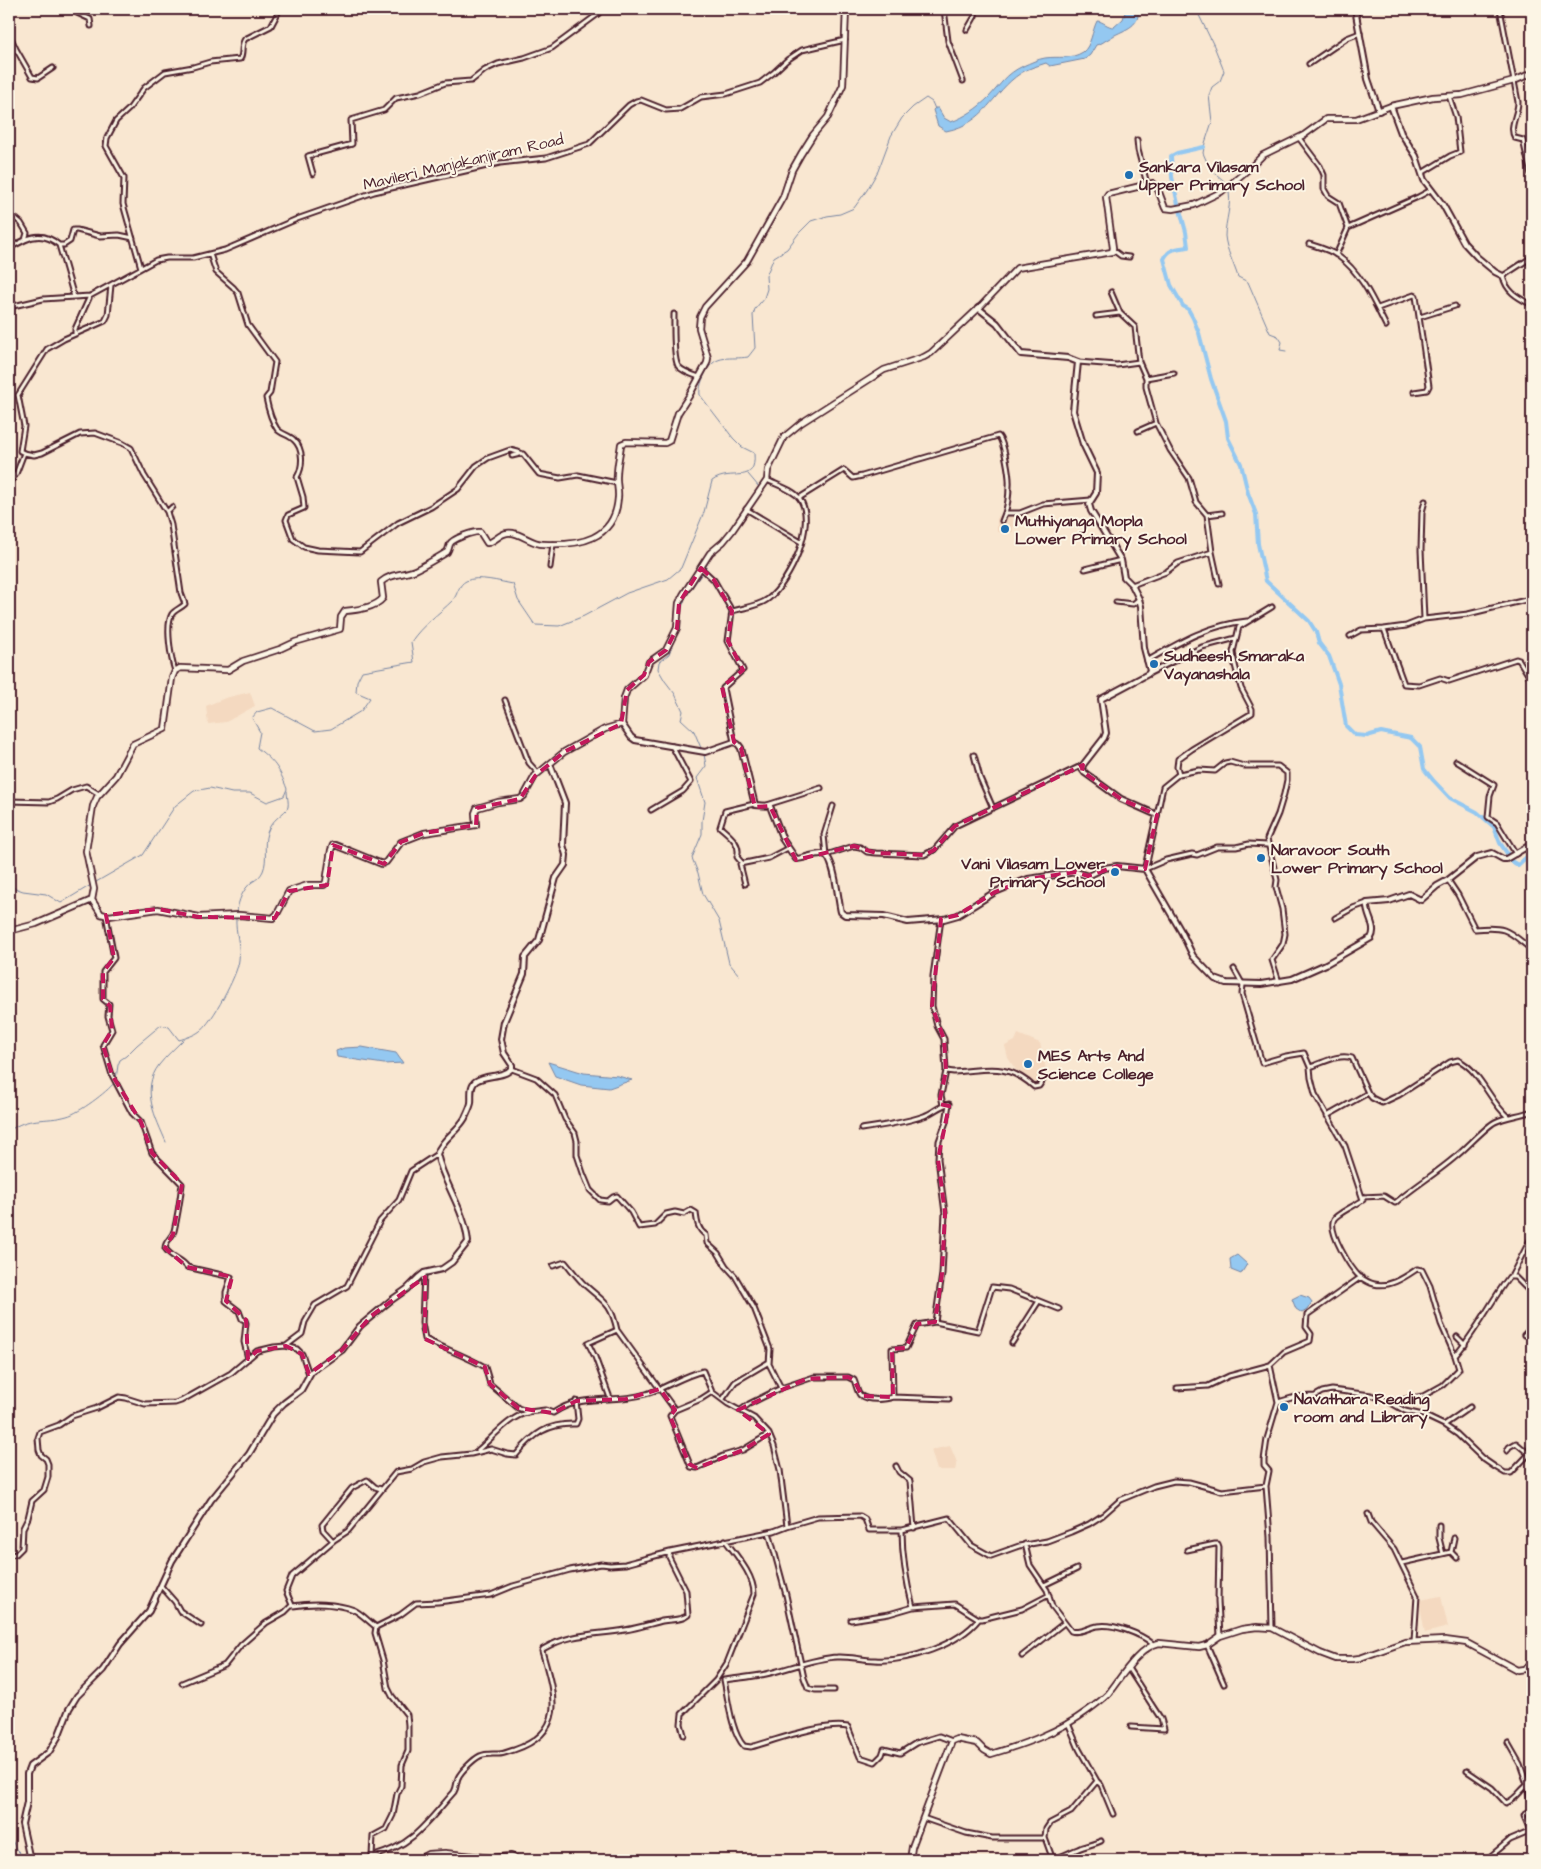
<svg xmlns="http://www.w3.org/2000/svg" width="1541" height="1869" font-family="'Architects Daughter',sans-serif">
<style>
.built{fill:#f4d9c0}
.water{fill:#94c8f1;stroke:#7684a2}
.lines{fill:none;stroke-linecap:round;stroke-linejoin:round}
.stream{stroke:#7684a2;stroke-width:1}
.canal{stroke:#94c8f1;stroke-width:4}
.minor-casing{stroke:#4a1f2b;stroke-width:7}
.tertiary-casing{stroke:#4a1f2b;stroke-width:8}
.secondary-casing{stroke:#4a1f2b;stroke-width:8}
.minor{stroke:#fcf5e5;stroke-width:3}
.tertiary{stroke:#fcf5e5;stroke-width:4}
.secondary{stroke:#fcf5e5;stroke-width:4.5}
.marked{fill:none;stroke:#c2185b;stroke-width:4;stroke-dasharray:10 6;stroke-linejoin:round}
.poi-dot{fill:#1f6fb2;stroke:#fcf5e5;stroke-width:2}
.labels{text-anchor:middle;stroke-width:4;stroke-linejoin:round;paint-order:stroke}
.street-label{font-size:16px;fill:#4a1f2b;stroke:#fcf5e5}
.poi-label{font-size:16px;font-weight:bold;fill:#4a1f2b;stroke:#fcf5e5;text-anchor:start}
</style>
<rect width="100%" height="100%" fill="#f9e7d1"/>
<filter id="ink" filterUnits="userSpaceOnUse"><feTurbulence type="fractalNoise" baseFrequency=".02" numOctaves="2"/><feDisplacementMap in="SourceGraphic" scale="10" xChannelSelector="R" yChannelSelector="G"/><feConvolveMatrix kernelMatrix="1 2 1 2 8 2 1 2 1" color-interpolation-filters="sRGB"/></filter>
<g filter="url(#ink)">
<path class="built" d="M1013 515V532H997V516Z
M250 692 255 706 226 722 208 724 206 706 225 698Z
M1018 1034 1040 1043 1047 1074 1037 1084 1016 1070 1008 1058 1005 1046 1015 1041Z
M950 1446 957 1462 955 1470H937L931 1450Z
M1441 1596 1448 1627 1425 1633 1419 1600Z"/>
<path class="water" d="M1126 9H1138C1141 28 1121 30 1110 38 1104 41 1102 44 1096 45L1090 55 1085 59 1050 66 1046 63C1038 66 1028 68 1021 73 991 93 987 123 946 131L938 126 933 110 935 108H938L944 118 951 122C965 117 978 108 989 97 1001 84 1006 74 1023 66 1030 63 1038 59 1045 58 1059 56 1070 60 1083 52 1091 46 1092 31 1097 21 1103 21 1107 27 1114 27L1123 19Z
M362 1047 396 1053 403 1063 384 1064 337 1057 336 1051 344 1048Z
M548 1062 584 1073 618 1076 632 1080 609 1088 581 1085 555 1076Z
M1237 1255 1247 1264 1241 1274 1231 1270 1230 1259Z
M1300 1295 1309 1298 1312 1302 1307 1310 1302 1313 1296 1309 1292 1299Z"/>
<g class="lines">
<path class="stream" d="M1196 9 1214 46 1224 71 1220 81 1212 87 1209 95 1212 122 1205 143 1203 153 1210 169 1223 180 1227 186
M1228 189C1233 202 1225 222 1225 236 1226 249 1234 264 1238 277L1248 282 1270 333 1278 336 1282 342 1280 350 1286 351
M748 474 759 487
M705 569 710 557
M679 626 681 610 686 596 703 572
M675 637 669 654 659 662 658 669 665 681 675 694 683 711 681 719 694 731 701 748
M704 754 706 766 697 778 705 802 702 821V834L692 858 698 873 703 894 719 921 729 963 739 975
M96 882 143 855 175 806 194 791 210 788 232 793H250L267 802 284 796 287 789C279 768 275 762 257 748L260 732 252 718 257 712 272 708 315 731 331 729 361 711 370 698 356 692 357 681 362 671 414 662 411 642C422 625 439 614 453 600 458 594 458 585 466 581 477 575 501 582 513 584L518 600 535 625 559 626 584 616 627 593 668 579 681 568 704 512 712 481C731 467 757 487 754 453L742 447 733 438 700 395C699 387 702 380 706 372 716 353 730 360 748 357L755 348 753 315 755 309 764 298 767 289 766 276 774 257 787 249 799 233 811 221 827 216 840 214 854 208 867 190 878 171 891 136 902 118 913 107 926 98 932 102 935 109
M9 886 23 891 46 894 61 903 91 885
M237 912C238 901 243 889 252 882 257 879 260 877 263 871 268 859 263 846 267 833 271 819 286 813 288 807 289 803 287 796 287 791
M116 1079 118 1065 120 1060 126 1056 137 1045 161 1025 169 1027 179 1040C186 1038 195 1035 200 1031 212 1023 238 974 239 960 241 946 235 932 236 918
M9 1131C27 1116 46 1122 67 1116 79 1113 107 1092 114 1083
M166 1142C156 1118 140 1090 159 1065 166 1056 175 1048 183 1040
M9 1834 16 1849 26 1859"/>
<path class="canal" d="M1178 204 1172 177 1171 156 1177 153 1204 147
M1180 210 1186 232 1188 247C1177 249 1169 248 1164 259L1171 285 1183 306 1188 309 1193 318 1199 333 1211 379 1226 421 1228 438 1241 464 1248 493 1256 514 1258 544 1266 581 1309 621 1316 632 1319 643 1329 656 1339 684 1346 726 1355 735 1367 736 1381 732 1411 738 1420 747 1424 769 1433 780 1450 798 1477 812 1494 827 1500 843 1509 856
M1511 861 1518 865 1532 852"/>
<defs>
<path id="minor" d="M74 9 77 13 90 19 91 26
M944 9 948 41 963 81
M1500 9 1518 102C1518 115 1508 127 1515 138L1523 140 1532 179
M967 30 975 16 976 9
M9 34 16 49 9 54
M16 49 32 77 38 78 53 68
M1309 64 1347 38 1360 33
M1299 138 1320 166 1324 175V189L1328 196 1339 203 1348 228 1336 255
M1137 140 1138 150 1147 184
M1422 173 1450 156 1460 152 1456 117 1449 96
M313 174 308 156 352 144 351 120 384 110 396 98 420 93 445 83 471 81 485 70 498 64 524 58 552 48 598 14 602 9
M9 213 21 223 27 233 25 240C37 234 49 236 59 245L74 297
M1348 228 1418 197 1431 190
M1309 244C1319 247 1330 250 1338 256 1361 272 1374 302 1386 326
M59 245H64L70 241 73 230H77L100 236 119 235 133 238
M9 248 25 240
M1113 250 1121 256 1129 257
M210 254 216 272 233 287 238 293 248 325 275 362 270 393 266 398C268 408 271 420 277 429 281 434 289 435 294 440 304 449 303 467 297 477L303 497 304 508 288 515 286 520 293 539 304 547 318 550 360 552 398 523 431 507 458 489 476 466 488 458 510 450 518 452 523 454 539 474 560 478 578 475 617 483
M1532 257 1503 276C1506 292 1519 298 1532 305
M141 268 123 204 124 178 106 146 107 138 116 121 129 109 144 88 165 72 193 67 210 62 240 59C244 53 240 45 245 39L271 26 280 9
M1111 292 1120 313 1135 327 1139 362 1146 378V387L1156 423 1170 450 1189 478 1196 502 1207 515 1212 552 1219 584
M9 307 43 299 90 296 156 260 167 258H193L225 250 297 219 374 192 500 163 546 158 589 144 629 105 636 101 641 100 666 110 680 109 701 97 726 94 760 83 773 73 787 60 802 50 845 40
M1378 308 1414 295 1416 296 1429 386 1427 390 1414 392
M674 314C674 325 673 357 678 366 682 371 693 375 699 377
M1096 316 1120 313
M1420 317 1455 306
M75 334V329L90 296
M1078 362 1117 365 1139 362
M1146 378 1174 373
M1138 431 1156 423
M24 453 34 455 42 453 80 434 95 433 122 443 131 448 144 475 167 512 172 507
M512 456 520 454
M9 483 16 474 24 453 20 451 24 426 18 395 47 349 64 339 105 321 108 315 111 285
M799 498 844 470 853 478 862 476 998 436C1004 441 1010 477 1009 486 1009 497 1007 510 1002 521
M746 509 801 542
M167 512 171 525 181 593 185 604C181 608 175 610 172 614 165 625 171 659 175 671
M1005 513H1020L1043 504 1091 500
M1207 515 1222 513
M550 567 553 544
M701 568 714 580 732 611 728 641 743 670 723 688 734 742
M1085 569 1121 560
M1132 585 1166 572 1178 563 1212 552
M1116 602 1133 604 1139 599
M1272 607 1239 627 1233 652 1235 665 1241 688 1252 709V713L1192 749 1178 759 1177 767 1179 774 1199 770 1215 771 1225 763 1230 762 1244 766H1278L1287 773V780L1284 794 1278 814 1267 839 1277 880 1276 887 1282 909 1285 934 1283 944 1272 960 1279 982
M732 611C743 608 759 606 768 599 790 582 817 524 800 499 794 490 777 485 767 480
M1424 619 1421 550 1422 512 1425 501
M1384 629 1404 684 1419 685 1440 678 1449 681 1516 659 1519 660 1532 681
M1350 636 1361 630 1384 629 1406 626 1424 619 1468 614 1530 599H1532
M1147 661C1180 642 1208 625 1247 621
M1148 674 1202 647 1236 638
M505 700 529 763 538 773
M974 755 980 778 993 808
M1456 761 1494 785 1490 796 1488 817 1497 823 1516 854
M9 801 49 802 57 799 72 790 86 786 99 794
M767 805 821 788
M833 806 824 835 826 855 854 846 860 847 867 852 876 853 924 855 934 850 955 826 1083 765
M651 810 683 791 691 782 672 746
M1157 815 1163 787 1179 774
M742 863 737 857C742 844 729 835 720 827L725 811 754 804
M1145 869 1166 860 1192 854 1197 855 1217 847H1236L1249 844 1267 845
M1448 880 1458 895 1475 929C1508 926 1508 931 1532 950
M745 884 740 864 769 858 788 848
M106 915 114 958 103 972V999L109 1004 108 1016 112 1030 103 1045 112 1075 132 1113 141 1122 152 1153 182 1184C180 1200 178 1215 174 1231 172 1238 165 1241 165 1248 172 1259 181 1258 187 1267L231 1277 226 1292V1301L239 1311 242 1319 245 1320 246 1323 244 1342 248 1359
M1335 918 1353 908 1367 903
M941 919 933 976 932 1006 937 1026 944 1039 946 1071 941 1095 943 1105
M1234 969 1243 985 1242 994 1262 1063 1286 1056 1304 1053 1310 1067 1311 1078 1315 1094 1345 1146 1363 1200C1356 1205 1338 1213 1334 1219 1327 1231 1351 1269 1360 1277 1363 1279 1370 1283 1374 1284 1390 1288 1405 1277 1417 1269L1422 1270 1430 1286 1441 1324 1455 1356C1476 1332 1490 1303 1509 1277H1515L1532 1294
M1310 1067C1323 1063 1339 1053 1352 1058L1368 1093 1372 1098 1382 1103 1399 1095 1450 1062 1458 1060C1481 1071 1489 1101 1508 1117
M512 1069 536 1078 555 1095 565 1119 575 1133 577 1141V1155L583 1173 590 1190 600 1200 608 1201 613 1197 617 1196 631 1212 639 1227 655 1225 666 1214 675 1212 684 1214 691 1210 696 1213C697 1222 698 1230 706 1235L707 1243 718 1253 726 1266 735 1276 754 1308 770 1349 769 1364 781 1388 749 1404 741 1410
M946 1071 954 1072C987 1070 1007 1062 1034 1087L1039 1086 1043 1080
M1327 1116 1368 1093
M1362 1197 1384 1196 1395 1203C1414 1187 1435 1174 1454 1158 1465 1150 1485 1127 1495 1122 1507 1116 1520 1116 1532 1111
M553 1266 565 1262C572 1270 578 1279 586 1286 605 1303 611 1303 617 1330L675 1410
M424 1273 422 1323 425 1339C445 1349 466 1356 485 1367L490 1384 518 1408 529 1412 545 1410 553 1413C585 1392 613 1404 646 1394 666 1388 682 1376 703 1371L712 1392 728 1404 754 1418 769 1434 774 1446 780 1470 787 1526 818 1517 860 1516 865 1519 869 1530H902L949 1518 971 1545 991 1556 1019 1546 1047 1541 1071 1532 1089 1524 1103 1515 1120 1500 1154 1486 1174 1481 1189 1482 1222 1491 1266 1486 1269 1471 1264 1465V1460L1267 1439 1278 1402 1295 1397 1315 1396 1322 1392 1332 1390 1371 1395 1390 1402 1423 1396 1443 1385 1459 1369 1455 1356
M1512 1275 1532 1236
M935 1322 978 1331 992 1287 1009 1289 1059 1309
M1524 1335 1532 1327
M1457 1337 1465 1345
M1012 1343 1039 1301
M286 1346 302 1334 305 1322 315 1305 347 1286 380 1221 399 1200 411 1171 437 1154
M1270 1365 1278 1402
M781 1388 814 1377H848L854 1380C856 1384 857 1392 860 1395 868 1401 885 1400 893 1397L892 1349 906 1348 917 1325 935 1322 942 1274 945 1213 938 1159 939 1141 946 1122 949 1104C940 1105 933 1113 924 1116 903 1123 882 1126 861 1129
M1177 1388 1208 1386 1229 1376 1270 1365 1284 1352 1310 1341 1311 1334 1306 1327 1307 1315 1361 1277
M712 1392 701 1399 675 1410 670 1416 691 1467 697 1468 723 1456 743 1450 769 1434
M893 1397 949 1399
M610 1398 595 1357 588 1343 617 1330
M723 1399 735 1382 769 1362
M576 1401 578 1419 576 1424C548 1423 533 1434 516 1455L507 1454 491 1449 471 1454 442 1457 424 1462 412 1469 396 1472 348 1531 334 1540 292 1576 286 1591 292 1605 293 1606C312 1603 336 1603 354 1610 361 1613 369 1622 376 1627L400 1615 416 1603 438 1602 491 1595 513 1586 570 1570 601 1564 610 1565 625 1564 670 1552 774 1531 787 1526
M1391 1403 1405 1411 1423 1415 1444 1425 1457 1434 1482 1458 1495 1467 1505 1473H1511L1529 1454 1516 1443 1509 1447 1507 1451
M1444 1425 1470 1407
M478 1450C490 1440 512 1414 528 1413
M896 1466 899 1472 910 1481 914 1528
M1266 1486 1270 1537 1272 1628
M1368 1514 1371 1522 1394 1549 1417 1596 1414 1641
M1439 1525V1538L1443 1554
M902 1530C902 1557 906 1581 913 1607L955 1604 979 1619H982L1022 1609 1049 1595
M769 1532 786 1595 804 1678 808 1688 815 1690H834
M333 1541 323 1530 322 1525 352 1488 367 1480 375 1487 381 1489
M1025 1544 1030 1565 1047 1590 1052 1606 1071 1631C1079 1634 1089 1627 1098 1626 1113 1623 1141 1634 1153 1644
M1187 1550 1215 1544H1218L1219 1547 1218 1601 1220 1636
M1451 1552 1454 1538
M9 1555 16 1554 22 1548 23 1528 28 1518 32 1501 44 1490 48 1477V1464L46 1459 41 1455 39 1450 38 1438 40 1432 59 1425 72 1416 97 1408 119 1397 126 1398 145 1404 175 1403 181 1401 231 1373 257 1351 274 1347 286 1346 297 1349 302 1354 309 1374
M1402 1563 1451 1552 1457 1558
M1044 1585 1077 1569
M161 1586 175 1602 180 1611 201 1625
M851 1620 889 1614 913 1607
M1207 1645 1224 1684
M1022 1656 1064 1623
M1128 1668 1161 1719 1164 1729 1131 1727
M182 1683 225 1665 241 1645 266 1623 285 1612 292 1605
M1068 1723 1079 1749 1097 1781 1101 1785 1113 1814
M684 1735 681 1724 682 1714 716 1680 727 1663 754 1594C754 1575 736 1555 725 1540
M952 1741 939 1736 916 1743 900 1753 884 1749 882 1755 875 1762 860 1757 848 1727C824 1722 776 1740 751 1747L744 1746C731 1732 728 1698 724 1680 738 1678 752 1677 766 1674 788 1669 815 1658 837 1657 849 1656 862 1660 875 1660 908 1662 958 1645 979 1619
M1508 1743 1520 1764 1527 1784 1532 1810
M1467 1771 1492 1788 1506 1803C1518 1799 1521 1787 1532 1782
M923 1818 966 1833 992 1838H1045
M372 1856 373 1836 386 1829 393 1815 397 1794 401 1786 402 1765 408 1751V1725L407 1715 392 1696 388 1688 383 1660 375 1633 376 1627
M373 1860 372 1857 374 1856C414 1845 428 1821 454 1792 457 1787 456 1783 458 1778 461 1771 474 1759 480 1756 486 1753 493 1754 499 1754 504 1754 509 1751 514 1750 568 1732 554 1693 542 1651L543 1649C570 1633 595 1635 625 1630 638 1628 650 1624 662 1621 671 1619 681 1621 688 1615L686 1591 669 1557 670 1552
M1047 1860C1059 1859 1067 1853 1078 1849 1086 1845 1093 1845 1101 1841
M1053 1860 1045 1838 1046 1829 1050 1823 1071 1812 1097 1781
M1486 1860 1510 1840 1529 1832 1530 1830 1524 1816 1525 1814 1532 1811"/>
<path id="tertiary" d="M1355 9 1368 79 1379 111
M1391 106 1401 133 1416 156 1424 180 1443 205 1464 243 1477 257 1495 272 1503 276
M978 308 997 323 1021 354 1068 358 1078 362 1073 411 1083 444 1097 473 1096 493 1089 504 1091 511 1121 560 1124 577 1132 585 1139 599 1141 606 1144 648 1150 671 1148 674 1101 699 1106 733 1104 738 1083 765 1082 769 1085 773 1121 799 1157 815 1145 869 1182 933 1193 956 1215 979 1226 983 1261 984 1292 979 1326 964 1371 938C1378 927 1365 915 1367 903L1389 901 1409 894 1421 900 1437 886 1448 880 1477 857 1492 853 1503 859H1506L1532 844
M622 724 631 737 635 740 705 752 734 742 738 744 741 748 755 805 770 806 783 840 796 859C805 859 814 853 823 854 835 856 838 901 841 912L845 915 884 916 908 922 944 919 958 915 995 892 1028 879 1076 872 1088 876 1104 868 1117 866 1145 869
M30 1860 22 1824 27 1802V1774L30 1766 49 1752 58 1737 69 1709 77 1696 103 1670 120 1644 149 1611 172 1561 211 1500 249 1454 273 1414 284 1403 301 1390 311 1372 342 1350 360 1326 390 1301 407 1289 419 1277 424 1273 442 1269 452 1262 468 1242C465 1210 444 1185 437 1154 442 1139 457 1132 465 1118 467 1113 470 1108 471 1103 472 1096 469 1086 476 1081 487 1074 504 1078 512 1068V1065L504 1053 501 1039 504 1022 524 974 525 957 539 940 556 878 565 865 566 855 563 845 565 803 550 764"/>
<path id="secondary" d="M92 900 94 889 86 851 93 806 97 797 116 776 133 744 165 729 172 678 175 671 180 668 228 670 243 661 280 649 295 642 340 629 341 617 345 611C357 610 375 608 383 598L381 582C391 573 404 575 415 570 426 565 437 558 447 552 449 549 449 546 450 544 452 539 474 531 480 532L487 543C495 542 499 534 507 533 519 531 531 544 543 544 579 546 615 540 618 498 619 490 616 483 617 475 617 465 620 454 621 444L626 442 665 443 669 441 678 413 689 396 707 363 708 358 699 328 700 317 705 307 747 261 783 197 792 170 801 154 813 135 828 117 843 85 846 9
M9 931 36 924 92 900 101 914 109 916 158 909 199 917 239 915 273 918 277 914 289 891 308 885H324L326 882 331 850 333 845H335L382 864 386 862 401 842 424 833 476 825 475 813 477 808 498 802 520 799 524 796 535 776 564 752 605 729 622 724 624 698 627 690 644 675 649 662 666 650 677 628 679 603 683 595 710 553 723 542 732 531 767 480 768 470 784 437 801 423 884 370 924 357 931 353 981 306 1017 268 1112 252 1113 248 1106 197 1108 194 1153 183 1157 187 1165 208 1173 209 1194 205 1221 192 1250 168 1263 155 1304 135 1326 119H1356L1391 106 1433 97 1462 95 1514 81 1532 73
M417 1860 428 1854 445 1853 491 1858 511 1856 519 1860
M910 1860 912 1847 952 1741 957 1739 977 1743 984 1750 991 1754C1025 1744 1059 1732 1087 1711 1094 1706 1102 1700 1108 1694 1120 1679 1139 1647 1159 1643L1199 1647 1207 1645 1220 1636 1242 1629 1257 1627 1272 1628 1320 1653 1336 1659H1352L1360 1658 1405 1642 1445 1640 1467 1643 1517 1670 1524 1669 1532 1664"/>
</defs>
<use href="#minor" class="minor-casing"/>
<use href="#tertiary" class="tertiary-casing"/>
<use href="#secondary" class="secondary-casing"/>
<use href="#minor" class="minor"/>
<use href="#tertiary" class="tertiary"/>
<use href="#secondary" class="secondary"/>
</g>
</g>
<path class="marked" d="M701 568 714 580 732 611 728 641 743 670 722 687 734 742 741 748 755 807 770 806 796 860 854 846 876 853 924 855 934 850 955 826 1083 765 1082 771 1121 799 1157 815 1145 869 1117 866 1088 876 1076 872 1028 879 995 892 958 915 941 919 932 1006 944 1039 946 1071 939 1104 949 1106 938 1159 945 1213 942 1274 935 1322 917 1324 906 1348 892 1349 893 1397 862 1396 854 1380 848 1377 806 1379 738 1410 769 1434 743 1450 697 1468 689 1464 670 1416 675 1410 660 1389 626 1399 576 1401 553 1413 518 1408 490 1384 485 1367 425 1339V1277L371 1316 342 1350 309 1374 302 1354 286 1346 257 1351 248 1359 246 1320 226 1301 232 1277 187 1267 165 1248 173 1234 182 1184 152 1153 141 1122 112 1075 103 1045 112 1030 110 1006 103 999V972L114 958 106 915 158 909 199 917 275 918 289 891 327 885 333 845 384 864 401 842 424 833 476 825 477 808 520 799 535 776 564 752 621 724 627 690 644 675 649 662 666 650 677 628 679 603Z"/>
<g class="poi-dot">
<circle cx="1129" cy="175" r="5"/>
<circle cx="1005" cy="529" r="5"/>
<circle cx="1154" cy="664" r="5"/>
<circle cx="1261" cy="858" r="5"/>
<circle cx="1115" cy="872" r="5"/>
<circle cx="1028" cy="1064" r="5"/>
<circle cx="1284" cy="1407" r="5"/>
</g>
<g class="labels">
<g class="street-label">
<text transform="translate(463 161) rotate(-13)" y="6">Mavileri Manjakanjiram Road</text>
</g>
<g class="poi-label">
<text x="1139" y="172">Sankara Vilasam<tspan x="1139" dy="18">Upper Primary School</tspan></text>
<text x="1015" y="526">Muthiyanga Mopla<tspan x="1015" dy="18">Lower Primary School</tspan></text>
<text x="1164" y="661">Sudheesh Smaraka<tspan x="1164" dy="18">Vayanashala</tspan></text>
<text x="1271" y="855">Naravoor South<tspan x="1271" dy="18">Lower Primary School</tspan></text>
<text x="1105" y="869" text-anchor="end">Vani Vilasam Lower<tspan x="1105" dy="18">Primary School</tspan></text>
<text x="1038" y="1061">MES Arts And<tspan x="1038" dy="18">Science College</tspan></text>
<text x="1294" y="1404">Navathara Reading<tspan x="1294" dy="18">room and Library</tspan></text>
</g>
</g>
<rect width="1541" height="1869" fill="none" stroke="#fcf5e5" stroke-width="30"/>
<rect x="15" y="15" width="1511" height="1839" fill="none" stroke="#4a1f2b" stroke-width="2" filter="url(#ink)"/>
</svg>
